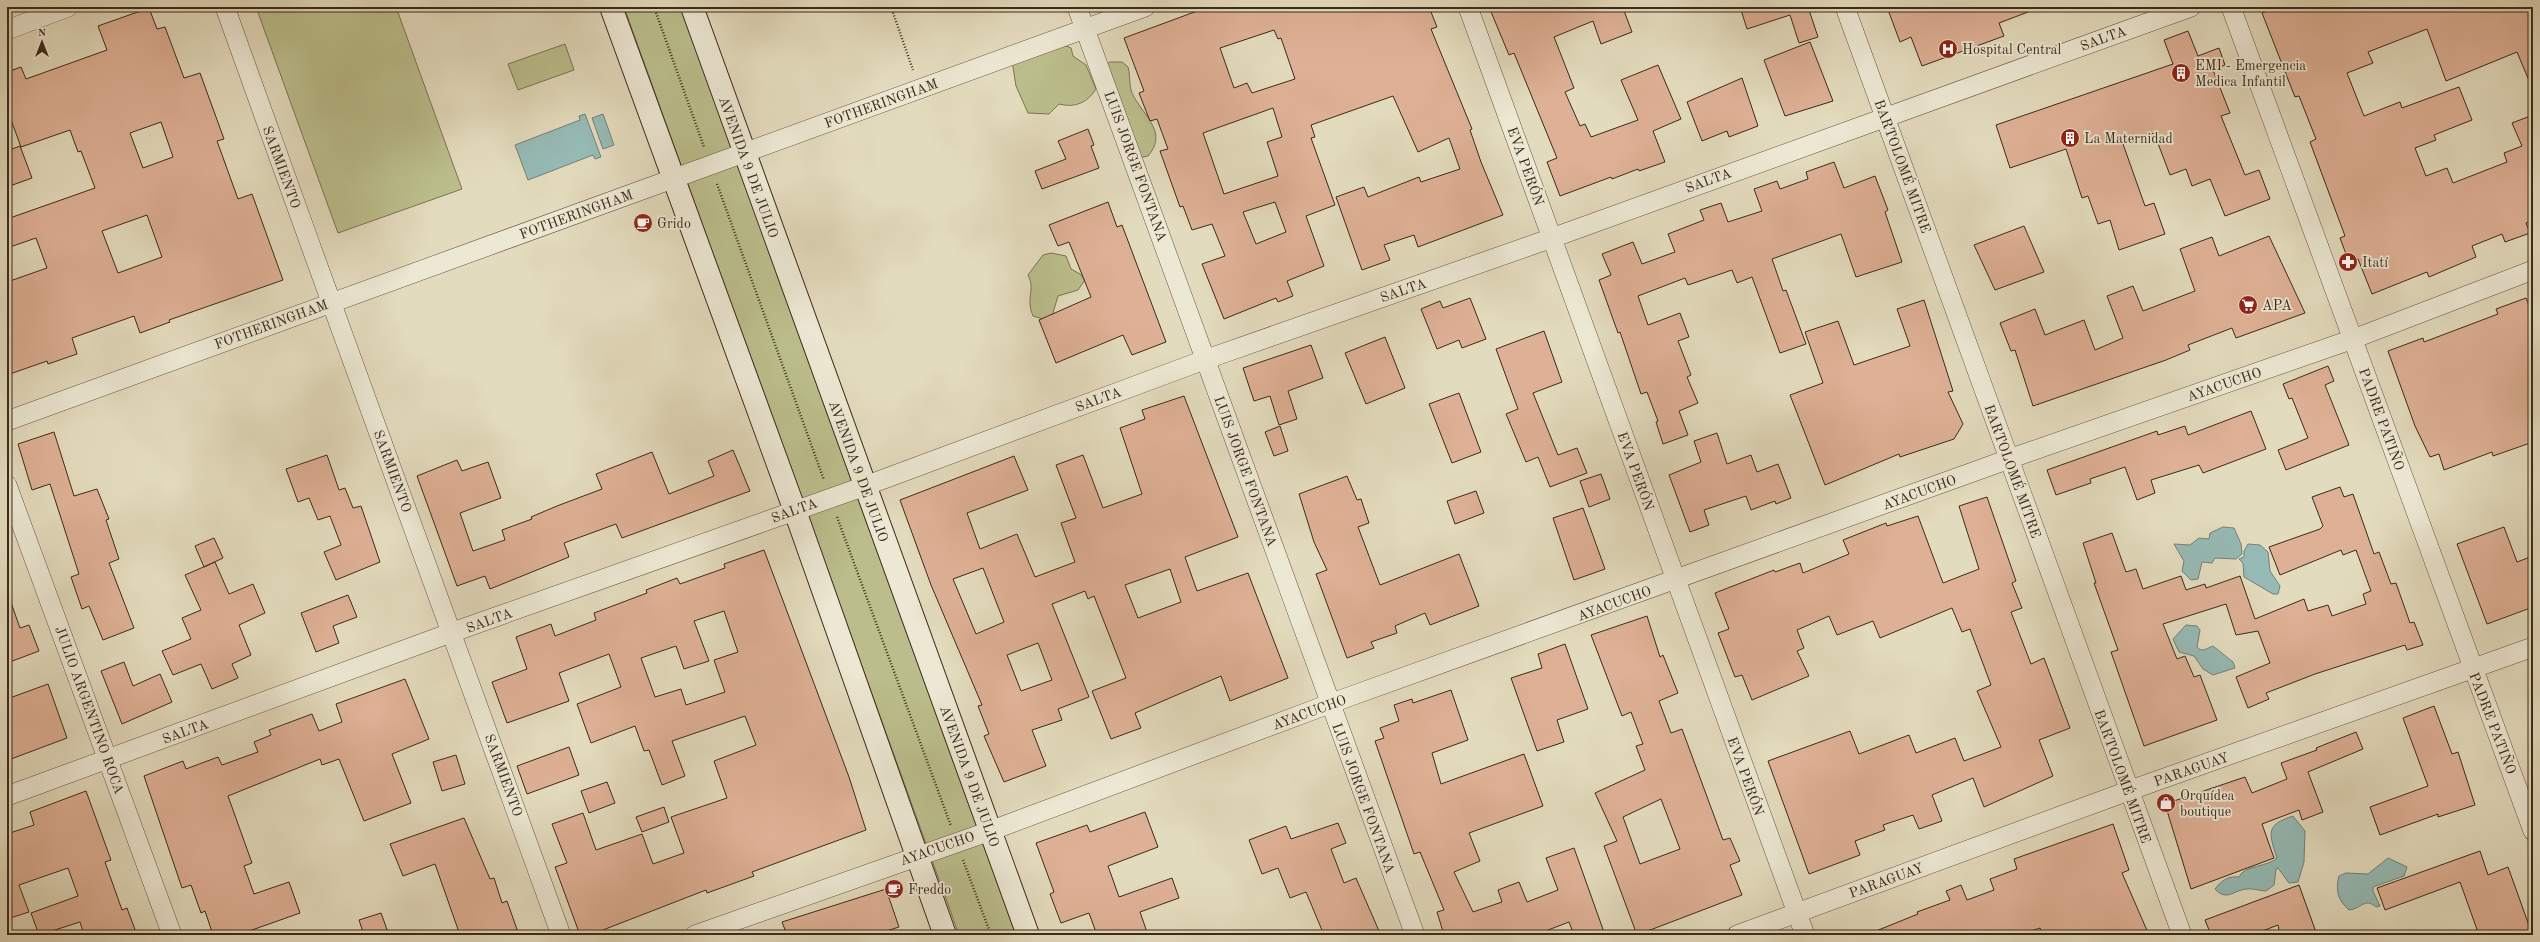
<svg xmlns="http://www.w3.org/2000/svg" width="2540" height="942" font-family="'Old Standard TT',serif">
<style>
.green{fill:#bbbe8c;stroke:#7b7453}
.water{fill:#96bab5;stroke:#728177}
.building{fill:#deb095;stroke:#3b2b1a;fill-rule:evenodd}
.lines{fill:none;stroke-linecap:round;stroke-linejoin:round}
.street-casing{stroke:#655743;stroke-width:20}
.secondary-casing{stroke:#3b2b1a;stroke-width:24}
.path{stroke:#3b2b1a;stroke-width:2.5;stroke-dasharray:1 2;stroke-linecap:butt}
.street{stroke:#ede8d4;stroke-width:19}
.secondary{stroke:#ede8d4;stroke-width:22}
.labels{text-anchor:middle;stroke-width:3.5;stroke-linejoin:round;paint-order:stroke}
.street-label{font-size:14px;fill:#3b2b1a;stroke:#ede8d4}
.poi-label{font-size:14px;fill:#3b2b1a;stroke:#ede8d4;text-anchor:start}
</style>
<rect width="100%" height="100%" fill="#e3dbbd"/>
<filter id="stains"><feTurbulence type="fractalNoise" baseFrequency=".005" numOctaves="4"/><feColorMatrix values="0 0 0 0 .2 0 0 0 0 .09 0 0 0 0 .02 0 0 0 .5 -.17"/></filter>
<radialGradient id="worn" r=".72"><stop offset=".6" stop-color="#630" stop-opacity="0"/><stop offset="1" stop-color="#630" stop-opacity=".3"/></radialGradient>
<path class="green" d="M256 7H396L462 189 338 233Z
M624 7H681L1016 935H959Z
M565 44 574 70 518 90 508 64Z
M1064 45 1071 48 1073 56 1086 65 1096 89C1087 103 1075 108 1059 104L1049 114 1028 113 1016 86 1012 61Z
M1110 62H1122L1128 67C1131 78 1128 87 1134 97 1145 117 1168 133 1148 156L1138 158 1107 64Z
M1051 253 1066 256 1071 269 1080 274 1085 280 1078 290 1058 296 1052 316 1046 320 1033 316C1025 298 1036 290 1028 275L1043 255Z"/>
<path class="water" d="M585 114 601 157 595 159 593 155 528 180 515 145 580 120 579 116Z
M603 114 614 145 603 149 592 118Z
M2223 527 2234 528 2241 544 2242 554 2236 559 2215 558 2212 563 2202 562 2198 579 2191 580 2182 571 2184 561 2174 544 2190 545 2199 538 2209 539 2210 533Z
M2248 544 2260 545 2268 552 2270 571 2280 586 2278 594H2273L2244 577 2243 563 2239 559 2244 557V551Z
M2186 625 2197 626 2200 630 2197 647C2202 653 2207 648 2213 646L2233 662 2235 668 2213 675 2203 669 2194 656 2179 652 2173 639Z
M2293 816 2305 831 2304 862 2298 882 2289 883 2278 868 2276 869 2274 885 2266 891C2260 891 2253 888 2247 889 2233 890 2227 902 2215 889 2222 880 2228 876 2239 877 2244 865 2268 867 2277 858 2269 833 2265 825 2293 816Z
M2388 858 2407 867 2404 876 2373 887V891L2380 906 2376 907C2365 897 2361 909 2349 910 2338 900 2335 891 2339 876L2346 873 2368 874Z"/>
<path class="building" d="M1208 7H1429L1437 27 1431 29 1472 129 1470 130 1481 162 1503 215 1418 247 1414 235 1384 245 1390 260 1362 270 1336 197 1364 187 1368 197 1419 177 1421 182 1460 169 1449 138 1418 152 1393 96 1311 125 1315 137 1311 138 1335 205 1306 216 1324 266 1287 281 1293 296 1278 302 1276 298 1224 319 1202 264 1225 256 1212 224 1192 230 1183 206 1180 207 1160 151 1168 149 1157 119 1150 121 1139 93 1144 91 1124 38ZM1274 30 1278 39 1281 38 1295 79 1252 93 1247 83 1234 88 1220 48ZM1273 108 1282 137 1267 142 1278 176 1224 194 1203 133ZM1275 202 1286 232 1256 244 1243 212Z
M1489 7H1625L1623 8 1632 32 1601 44 1593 21 1554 37 1574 88 1565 92 1580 126 1585 124 1591 137 1638 120 1621 80 1658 65 1681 119 1653 131 1665 162 1639 171 1638 169 1612 179 1611 177 1560 196 1547 162 1557 158 1514 53 1509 55Z
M1751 7H1808L1818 37 1799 43 1790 15 1747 29 1741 10Z
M1887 7H2036V9L1999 23 2004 36 1922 66 1911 37 1900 42Z
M2277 7H2533V90L2517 52 2446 81 2427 29 2368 52 2373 63 2347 73 2364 116 2400 102 2402 108 2459 87 2472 120 2434 135 2436 140 2415 148 2426 176 2447 168 2453 183 2507 162 2504 153 2522 146 2512 123 2533 115V220L2526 223 2530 233 2505 242 2502 234 2472 246 2476 257 2429 277 2427 272 2372 294 2358 259 2349 262 2340 238 2345 236 2310 142 2316 139 2299 96 2295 97 2262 13Z
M149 8 157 29 165 27 184 78 200 73 224 139 217 141 238 199 252 194 283 280 169 320 170 322 140 333 134 316 72 338 77 354 48 364 47 361 7 375V282L47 268 36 238 7 248V219L95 188 81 151 78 152 70 130 21 147 7 109V72L21 67 26 79 107 50 98 26ZM161 122 173 157 143 168 130 133ZM147 215 162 257 118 273 102 231Z
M2188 31 2198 56 2219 48 2225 65 2213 70 2230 113 2221 116 2245 175 2259 170 2270 199 2225 216 2210 179 2192 186 2186 169 2170 175 2154 133 2123 144 2145 206 2154 203 2165 234 2119 250 2110 220 2098 224 2088 196 2082 198 2066 149 2010 168 1996 125 2173 64 2164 40Z
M1810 42 1833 101 1785 116 1764 60Z
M1742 78 1758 126 1729 137 1727 131 1702 141 1687 102Z
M1088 129 1094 145 1091 146 1099 168 1042 189 1035 171 1066 159 1058 141Z
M20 146 32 178 7 187V151Z
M1834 162 1844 188 1875 176 1888 210 1885 212 1902 262 1856 277 1841 234 1772 259 1783 291 1786 290 1806 344 1780 353 1752 277 1737 283 1732 270 1688 285 1685 278 1638 296 1648 325 1680 313 1689 337 1678 341 1691 375 1687 377 1698 403 1679 411 1688 435 1663 444 1656 422 1658 421 1647 392 1641 394 1620 332 1618 333 1599 280 1611 275 1602 254 1633 242 1642 264 1675 252 1668 234 1704 220 1700 210 1721 203 1728 222 1762 211 1754 189 1777 181 1780 189 1808 179 1806 172Z
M1108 202 1117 227 1122 225 1166 342 1132 355 1123 335 1056 363 1039 320 1091 297 1069 242 1058 246 1049 225Z
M2024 226 2044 272 1995 290 1974 245Z
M2269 236 2305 313 2236 338 2232 328 2188 345 2190 350 2166 360 2033 406 2015 350 2011 351 2000 323 2035 309 2045 335 2084 320 2095 350 2123 338 2107 296 2133 286 2143 311 2195 291 2180 249 2212 237 2219 256Z
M1470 298 1486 339 1462 348 1459 340 1437 349 1421 309 1440 301 1443 308Z
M2526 298 2533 315V442L2493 456 2492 452 2444 470 2439 454 2430 457 2415 426 2388 351 2423 338 2424 342 2498 314 2496 309Z
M1924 300 1953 391 1948 392 1963 424 1954 439 1900 457 1899 454 1825 485 1790 395 1823 383 1805 332 1838 321 1854 365 1910 346 1897 309Z
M1544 331 1562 382 1533 393 1558 455 1577 448 1587 473 1550 487 1538 457 1526 462 1506 414 1518 409 1496 349Z
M1385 337 1405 388 1366 404 1345 353Z
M1311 345 1323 378 1288 391 1297 419 1279 425 1270 396 1254 401 1243 368Z
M2328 366 2334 381 2325 385 2349 445 2286 470 2278 450 2308 438 2292 398 2289 399 2283 384Z
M1459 393 1481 452 1452 463 1429 404Z
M1184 396 1238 537 1185 557 1197 591 1248 573 1288 678 1230 701 1221 676 1135 713 1141 728 1111 739 1092 691 1126 678 1094 596 1088 599 1085 591 1052 604 1089 697 1058 709 1062 720 1032 730 1046 766 1004 782 984 736 989 734 978 706 982 705 931 585 900 500 1014 456 1028 490 967 513 980 549 1017 534 1035 577 1075 562 1061 523 1076 518 1056 465 1083 455 1103 508 1142 494 1120 428 1145 419 1142 410ZM983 568 1004 622 976 634 953 579ZM1170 569 1181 602 1138 618 1125 585ZM1038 643 1052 680 1021 691 1007 655Z
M2251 411 2266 449 2203 473 2199 465 2151 480 2155 493 2137 500 2125 467 2090 479 2091 483 2056 495 2047 470 2157 431 2158 435 2185 426 2188 435Z
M1280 426 1288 451 1274 456 1265 432Z
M54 432 74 496 97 489 109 519 106 520 119 559 109 563 134 628 103 640 89 606 82 609 71 577 79 574 50 484 32 490 18 444Z
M1717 433 1727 464 1751 455 1757 472 1778 464 1791 498 1776 504 1775 501 1751 510 1746 496 1704 510 1709 525 1690 532 1669 475 1701 462 1694 441Z
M733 450 750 491 622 538 616 524 564 543 569 557 490 589 485 576 457 586 417 476 457 460 462 471 488 462 501 498 460 513 473 551 505 540 502 530 532 519 531 517 557 506 602 489 596 474 652 452 669 494 714 476 708 461Z
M327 455 339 490 345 488 353 508 361 506 380 562 336 580 324 552 341 545 330 516 318 520 309 498 298 502 286 469Z
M1601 474 1610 499 1589 507 1580 481Z
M1347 476 1357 500 1361 499 1369 523 1358 527 1380 585 1459 554 1479 606 1430 625 1425 613 1395 626 1397 633 1371 642 1374 648 1347 658 1316 574 1327 570 1314 542 1299 494Z
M2340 487 2344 497 2353 494 2374 554 2379 552 2391 584 2396 583 2410 623 2414 622 2423 645 2407 650 2405 645 2315 674 2266 693 2269 699 2248 708 2236 677 2270 663 2258 631 2236 635 2226 604 2163 624 2177 659 2185 656 2194 677 2200 675 2217 720 2144 746 2111 652 2118 650 2094 583H2096L2083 543 2112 533 2126 572 2136 569 2143 589 2181 576 2186 590 2205 584 2206 588 2240 576 2255 619 2304 599 2308 611 2328 605 2332 616 2366 604 2363 594 2371 591 2356 550 2343 555 2341 550 2280 575 2269 547 2320 529 2323 526 2312 497Z
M1476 491 1484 513 1455 524 1447 501Z
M1987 497 2016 581 2012 583 2022 608 2011 612 2031 664 2044 658 2070 728 2039 740 2053 776 1984 807 1973 778 1932 795 1942 821 1919 829 1913 815 1883 825 1885 830 1855 841 1860 855 1809 874 1768 761 1850 731 1859 754 1909 735 1916 753 1955 738 1964 761 2001 747 1977 691 1991 685 1970 629 1962 632 1952 608 1880 638 1873 621 1837 635 1829 616 1797 630 1804 648 1797 651 1809 676 1752 700 1742 675 1735 677 1718 633 1729 629 1715 593 1774 570 1775 572 1800 563 1803 573 1849 554 1843 540 1886 523 1887 526 1918 516 1943 583 1979 569 1959 506Z
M1583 508 1605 569 1574 580 1553 518Z
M2504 527 2517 562 2533 556V607L2487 624 2457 544Z
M214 538 223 558 204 567 195 546Z
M764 550 849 777 866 830 752 872 754 876 707 893 706 890 590 935H580L555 867 567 863 552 824 583 813 596 850 642 834 653 864 684 853 671 817 727 798 714 761 756 745 745 716 672 741 685 776 662 785 649 750 644 751 635 726 591 743 577 704 621 687 609 654 559 673 569 701 507 723 492 682 527 669 516 637 551 624 555 636 596 620 594 613 647 593 646 590 677 578 680 584 725 568 724 564ZM724 611 738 652 714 660 725 692 686 705 681 689 655 697 641 658 676 646 684 669 709 661 694 621Z
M215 562 229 594 253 584 265 613 239 625 251 655 232 664 238 678 212 689 201 664 173 675 162 651 191 639 182 618 201 610 185 575Z
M348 595 357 617 333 626 339 643 316 652 301 613Z
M7 597H9L20 628 29 625 39 651 7 663Z
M1647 616 1660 657 1663 655 1678 693 1659 701 1671 733 1682 729 1723 840 1730 838 1740 861 1730 865 1742 895 1637 935 1604 846 1617 841 1595 793 1645 770 1636 746 1643 744 1631 712 1622 716 1591 635ZM1661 799 1680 849 1640 864 1623 817Z
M1565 644 1588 709 1557 720 1564 742 1537 751 1511 678 1542 668 1538 654Z
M124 662 133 686 160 674 172 702 122 724 101 671Z
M405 679 429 739 392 754 411 803 364 821 339 759 322 765 320 759 228 796 252 863 244 866 254 894 289 882 300 913 238 935H213L205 911 201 913 191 885 182 888 144 776 183 761 186 769 218 757 222 765 258 752 254 742 271 735 269 730 312 714 319 731 342 722 336 704Z
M48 684 67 738 11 759 7 748V699Z
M1451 690 1468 740 1432 753 1441 784 1524 754 1543 806 1469 833 1480 861 1454 872 1473 912 1502 902 1498 890 1519 882 1527 902 1558 890 1546 858 1574 848 1605 935H1574L1569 922 1535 935H1444L1437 912 1444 910 1420 852 1414 854 1375 741 1384 738 1380 728 1399 721 1394 705 1412 699 1413 703Z
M2434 706 2452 754 2458 752 2475 805 2438 817V814L2380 835 2370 807 2428 786 2403 718Z
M2356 732 2363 749 2308 772 2323 812 2302 820 2299 810 2262 824 2274 858 2191 889 2165 804 2245 777 2252 793 2287 779 2281 763 2317 750 2316 748Z
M569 747 579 775 527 794 517 766Z
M456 755 465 784 442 791 433 762Z
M607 782 615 803 589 813 581 791Z
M86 791 111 860 105 862 122 910 127 908 137 935H84L80 922 39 935 31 913 78 896 68 868 19 885 29 912 7 919V834L34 825 30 812Z
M664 807 669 822 642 832 636 817Z
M1145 812 1158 847 1108 866 1119 897 1172 878 1179 898 1140 912 1148 935H1097L1089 913 1061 923 1050 894 1054 892 1036 843 1087 825 1090 832Z
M464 818 490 879 494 878 502 903 507 901 519 935H460L435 864 403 876 390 844Z
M1338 823 1346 843 1331 849 1344 883 1356 878 1379 931 1369 935H1324L1306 892 1290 898 1278 868 1262 874 1249 840 1286 826 1291 839Z
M2113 824 2129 870 2122 873 2149 935H2043L2040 928 2020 935H1866L1918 914 1917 912 1950 900 1946 891 1961 885 1967 900 1994 890 1990 879 2017 869 2014 859Z
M2480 851 2488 875 2508 867 2531 931 2519 935H2479L2460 882 2385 910 2377 888Z
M2299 885 2317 935H2280L2278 925 2252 935H2211L2205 920Z
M886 889 899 927 874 935H787L782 922Z
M381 913 389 935H364L359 920Z"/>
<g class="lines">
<defs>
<path id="street" d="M225 7C335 317 450 625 561 935
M1077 7 1415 935
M1468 7 1805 935
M1845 7 2182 935
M2231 7 2533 831
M7 30 68 7
M7 421 1145 7
M7 485 172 935
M7 796 453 632 865 486 1207 359 1552 238 2191 7
M695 935 990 831 1329 704 2009 459 2353 339 2533 270
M1737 935 2128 791 2533 647"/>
<path id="secondary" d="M611 7 795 511 945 935
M692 7 1028 935"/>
</defs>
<use href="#street" class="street-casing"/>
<use href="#secondary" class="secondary-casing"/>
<path class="path" d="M654 7 704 147
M891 7 913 70
M717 184 824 480
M837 517 951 826
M963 860 991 935"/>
<use href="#street" class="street"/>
<use href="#secondary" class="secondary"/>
</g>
<defs>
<symbol id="hospital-disc" viewBox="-11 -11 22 22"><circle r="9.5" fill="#8f2418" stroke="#ede8d4"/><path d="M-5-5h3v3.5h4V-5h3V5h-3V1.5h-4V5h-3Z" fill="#fff"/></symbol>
<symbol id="building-disc" viewBox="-11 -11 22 22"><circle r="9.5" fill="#8f2418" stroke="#ede8d4"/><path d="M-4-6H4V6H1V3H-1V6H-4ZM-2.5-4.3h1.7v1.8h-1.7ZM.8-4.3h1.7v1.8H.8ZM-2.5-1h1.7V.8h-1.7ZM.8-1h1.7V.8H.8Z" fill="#fff"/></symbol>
<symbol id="cafe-disc" viewBox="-11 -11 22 22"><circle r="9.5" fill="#8f2418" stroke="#ede8d4"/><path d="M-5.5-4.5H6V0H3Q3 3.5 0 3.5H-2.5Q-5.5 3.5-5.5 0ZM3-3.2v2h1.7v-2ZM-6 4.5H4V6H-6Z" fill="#fff"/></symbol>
<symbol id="pharmacy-disc" viewBox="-11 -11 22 22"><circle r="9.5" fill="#8f2418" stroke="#ede8d4"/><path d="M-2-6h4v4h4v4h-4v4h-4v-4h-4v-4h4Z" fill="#fff"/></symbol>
<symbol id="supermarket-disc" viewBox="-11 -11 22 22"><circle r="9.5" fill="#8f2418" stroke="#ede8d4"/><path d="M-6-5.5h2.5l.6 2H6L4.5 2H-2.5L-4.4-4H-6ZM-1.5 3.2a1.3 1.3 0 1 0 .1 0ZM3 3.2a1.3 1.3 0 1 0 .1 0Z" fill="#fff"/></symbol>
<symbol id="shop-disc" viewBox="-11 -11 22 22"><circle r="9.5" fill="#8f2418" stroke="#ede8d4"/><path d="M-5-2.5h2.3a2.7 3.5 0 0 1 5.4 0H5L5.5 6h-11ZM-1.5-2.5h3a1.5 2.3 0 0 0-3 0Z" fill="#fff"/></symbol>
</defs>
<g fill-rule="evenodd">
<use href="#hospital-disc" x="1937" y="38" width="22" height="22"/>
<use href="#building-disc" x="2170" y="62" width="22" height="22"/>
<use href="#building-disc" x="2059" y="127" width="22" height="22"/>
<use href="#cafe-disc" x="632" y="212" width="22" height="22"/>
<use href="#pharmacy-disc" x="2337" y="251" width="22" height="22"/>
<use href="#supermarket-disc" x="2237" y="294" width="22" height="22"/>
<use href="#shop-disc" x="2155" y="792" width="22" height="22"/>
<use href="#cafe-disc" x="883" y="878" width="22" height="22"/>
</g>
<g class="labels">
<g class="street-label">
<text transform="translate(2103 38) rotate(-20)" y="5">SALTA</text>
<text transform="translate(881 103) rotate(-20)" y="5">FOTHERINGHAM</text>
<text transform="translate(1136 166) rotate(70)" y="5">LUIS JORGE FONTANA</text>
<text transform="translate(1526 166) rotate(70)" y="5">EVA PERÓN</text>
<text transform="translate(1903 166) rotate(70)" y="5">BARTOLOMÉ MITRE</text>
<text transform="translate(282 167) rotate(70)" y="5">SARMIENTO</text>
<text transform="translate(749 167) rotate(70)" y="5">AVENIDA 9 DE JULIO</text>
<text transform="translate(1708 180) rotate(-20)" y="5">SALTA</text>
<text transform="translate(576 214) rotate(-20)" y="5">FOTHERINGHAM</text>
<text transform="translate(1403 290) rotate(-19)" y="5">SALTA</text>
<text transform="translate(271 324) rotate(-20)" y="5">FOTHERINGHAM</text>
<text transform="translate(2224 384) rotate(-19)" y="5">AYACUCHO</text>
<text transform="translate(1098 399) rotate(-20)" y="5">SALTA</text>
<text transform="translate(2382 419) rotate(70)" y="5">PADRE PATIÑO</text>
<text transform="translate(393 471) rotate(70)" y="5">SARMIENTO</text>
<text transform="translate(859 471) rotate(70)" y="5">AVENIDA 9 DE JULIO</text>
<text transform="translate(1246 471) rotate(70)" y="5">LUIS JORGE FONTANA</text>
<text transform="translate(1636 471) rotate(70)" y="5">EVA PERÓN</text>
<text transform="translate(2013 471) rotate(70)" y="5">BARTOLOMÉ MITRE</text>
<text transform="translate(1919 492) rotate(-20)" y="5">AYACUCHO</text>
<text transform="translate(794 510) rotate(-20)" y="5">SALTA</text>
<text transform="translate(1614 603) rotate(-20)" y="5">AYACUCHO</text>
<text transform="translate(489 620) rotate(-20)" y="5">SALTA</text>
<text transform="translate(90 710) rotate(70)" y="5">JULIO ARGENTINO ROCA</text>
<text transform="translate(1309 712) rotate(-20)" y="5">AYACUCHO</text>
<text transform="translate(2493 723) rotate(69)" y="5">PADRE PATIÑO</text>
<text transform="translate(185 731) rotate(-20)" y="5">SALTA</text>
<text transform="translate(2191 769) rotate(-19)" y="5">PARAGUAY</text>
<text transform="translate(504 775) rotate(70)" y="5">SARMIENTO</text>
<text transform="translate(970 776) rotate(70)" y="5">AVENIDA 9 DE JULIO</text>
<text transform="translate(1746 776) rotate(70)" y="5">EVA PERÓN</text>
<text transform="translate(2123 776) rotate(70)" y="5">BARTOLOMÉ MITRE</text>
<text transform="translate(1364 798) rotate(70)" y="5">LUIS JORGE FONTANA</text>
<text transform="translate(937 848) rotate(-19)" y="5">AYACUCHO</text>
<text transform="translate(1886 880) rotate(-20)" y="5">PARAGUAY</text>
</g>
<g class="poi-label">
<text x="1962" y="54">Hospital Central</text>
<text x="2195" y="70">EMI - Emergencia<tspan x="2195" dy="16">Medica Infantil</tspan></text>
<text x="2084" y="143">La Maternidad</text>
<text x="657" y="228">Grido</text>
<text x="2362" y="267">Itatí</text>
<text x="2262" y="310">APA</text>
<text x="2180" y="800">Orquídea<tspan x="2180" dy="16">boutique</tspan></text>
<text x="908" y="894">Freddo</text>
</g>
</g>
<rect width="2540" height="942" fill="none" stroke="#e3dbbd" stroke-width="24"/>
<rect x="8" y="8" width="2524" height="926" fill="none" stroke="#3b2b1a" stroke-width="2"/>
<rect x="12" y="12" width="2516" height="918" fill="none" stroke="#3b2b1a"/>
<g transform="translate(42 42)" stroke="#ede8d4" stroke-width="3" paint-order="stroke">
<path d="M0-3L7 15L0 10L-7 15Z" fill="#3b2b1a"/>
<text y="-6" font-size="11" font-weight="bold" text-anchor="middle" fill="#3b2b1a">N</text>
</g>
<rect width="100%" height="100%" filter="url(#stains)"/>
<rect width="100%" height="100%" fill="url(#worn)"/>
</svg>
